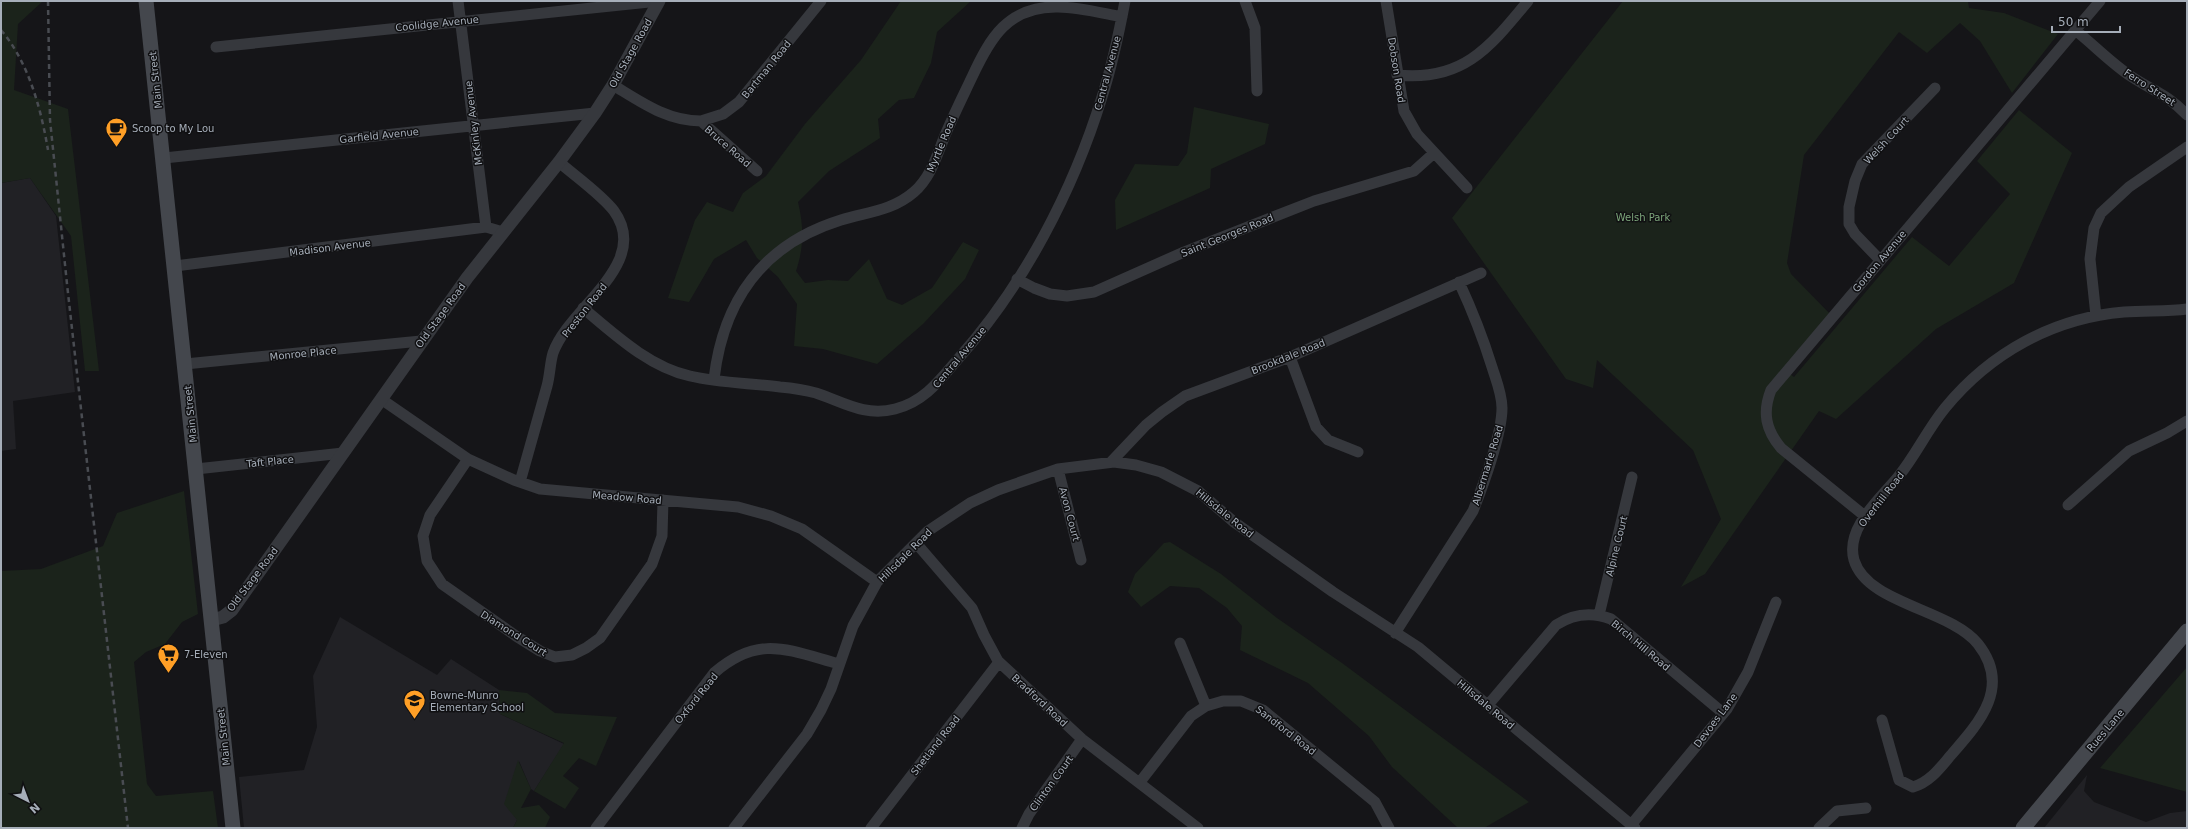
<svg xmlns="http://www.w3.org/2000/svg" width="2188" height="829" font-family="'DejaVu Sans',sans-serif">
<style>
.built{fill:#212125}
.green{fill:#1b231b}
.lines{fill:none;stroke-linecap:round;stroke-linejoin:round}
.minor{stroke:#36383d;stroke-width:11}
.tertiary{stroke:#36383d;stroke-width:13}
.secondary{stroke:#44474d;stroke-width:15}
.rail{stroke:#494c52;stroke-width:2.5;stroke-dasharray:5 4;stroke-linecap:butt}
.labels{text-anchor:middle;stroke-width:3;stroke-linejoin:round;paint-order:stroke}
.street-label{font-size:10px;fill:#a6aeb9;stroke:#101012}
.poi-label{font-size:10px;fill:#a6aeb9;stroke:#101012;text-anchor:start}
.park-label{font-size:10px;fill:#7da67b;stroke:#101012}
</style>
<rect width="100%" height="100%" fill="#151518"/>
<path class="built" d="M30 178 56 216 75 392 13 401 16 449 1 451V183Z
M340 617 437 675 451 659 499 690 500 714 564 744 534 791 531 789 519 761 517 820 513 828H244L239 777 304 770 317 727 313 676Z
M2087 775 2084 791 2094 802 2146 822 2170 813 2187 811V828H2044Z"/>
<path class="green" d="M1 1H43L18 24 14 90 68 109 99 371H85L71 236 30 178 1 183Z
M901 1H971L937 32 931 63 914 98 899 100 878 119 880 138 829 171 798 202C804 227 804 247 796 271L805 283 828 280 848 281 869 259 887 299 902 305 932 288 963 242 979 250 965 279 923 324 877 364 823 349 794 346 797 304 778 277 757 258 746 240 714 259 689 302 668 298 695 220 707 202 733 212 743 193 766 176 805 124 861 60Z
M1623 1H1968L1969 8 2004 13 2058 34 2012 93 1980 41 1960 23 1927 53 1899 32 1804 155 1787 263 1791 274 1832 316 1786 371 1794 377 1912 237 1949 266 2010 194 1977 161 2019 110 2072 153 2014 283 1936 329 1836 419 1819 411 1705 574 1681 587 1721 519 1693 450 1597 360 1593 388 1566 379 1452 218Z
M1194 107 1269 124 1265 144 1211 169 1210 188 1116 230 1115 200 1135 164 1178 166 1187 153Z
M184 491 198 614 182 622 165 644 146 652 134 662 147 784 156 796 213 791 218 828H1V571L41 569 103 546 117 513Z
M1170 542 1221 574 1277 618 1342 663 1529 802 1484 828H1458L1392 767 1369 736 1308 683 1240 650 1242 626 1227 608 1199 588 1170 586 1141 607 1128 592 1135 574 1164 543Z
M2187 667V792L2100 768Z
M499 690 527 693 555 713 617 717 596 766 579 758 563 776 579 788 565 809 534 791 564 743 500 714Z
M518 760 531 789 521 808 539 805 550 817 545 828H513L517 820 504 804Z"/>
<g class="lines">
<path class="minor" d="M458 1 486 227
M1245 1 1255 28 1257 91
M1386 1 1404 111 1417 134 1467 188
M2075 30C2094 45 2112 64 2132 77 2155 92 2167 94 2187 115
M216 47 659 1
M1397 75C1463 82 1490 47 1528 1
M613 85C641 102 667 121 701 121L757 171
M701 121 723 114 739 102 821 1
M164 158 595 113
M1880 260 1855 234 1849 224V207L1855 181 1862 164 1935 88
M175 266 486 227 503 232
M1017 279 1034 288 1050 294 1067 296 1094 292 1184 252 1314 201 1414 171 1434 153
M583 308C614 334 649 367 690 376 719 383 750 383 780 387 791 388 805 390 816 393 843 402 865 417 895 409 924 402 940 380 958 359 1024 285 1073 191 1102 97 1112 66 1119 33 1125 1
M2096 316 2090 259 2094 228 2101 213 2129 187 2187 147
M1290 357 1316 427 1328 440 1358 452
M185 364 421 341
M714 379C723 301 763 244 841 220 867 212 892 211 914 192 932 176 937 154 946 133 954 114 963 96 972 77 990 38 1008 6 1058 7 1079 7 1101 13 1122 17
M381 399 468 459 514 480 540 489 738 507 771 516 802 529 877 582
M468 459 430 515 423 536 427 561 442 584 516 636 540 651 555 657 572 655 586 648 600 638 652 564 662 536 663 500
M1111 462 1146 425 1162 412 1185 396 1290 357 1481 273
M196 469 343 453
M1058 469 1081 560
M520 482C529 450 538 418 547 386 550 375 550 363 553 353 569 307 652 264 614 211 602 195 575 176 559 162
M2068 505 2129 451 2167 433 2187 421
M1866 517 1781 448C1766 430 1762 413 1771 390L2100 1
M916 543 972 608 984 635 998 661 1082 739 1198 828
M1599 615 1632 477
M1395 633 1473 511C1483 486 1502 434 1502 408 1502 394 1496 380 1492 367 1483 338 1472 310 1459 282
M1180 643 1206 706
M1488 705 1556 625C1573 614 1592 612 1611 619L1723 713
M1882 720 1899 780 1913 787C1930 782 1940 768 1951 755 1979 723 2012 687 1978 644 1950 609 1867 604 1854 560 1845 528 1880 499 1898 477 1916 455 1927 430 1945 408 1990 353 2053 318 2124 312 2145 310 2166 312 2187 309
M1140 782 1191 716 1206 706 1223 701H1241L1263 710 1375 802 1389 828
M1631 825 1727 709 1748 672 1776 602
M596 828 714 673C759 634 788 650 839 664
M734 828 807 734 821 710 831 689 853 626 877 582 928 531 970 503 998 490 1058 469 1114 462 1136 465 1161 472 1198 491 1234 522 1333 592 1418 647 1635 828
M871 828 999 662
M1022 828 1029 814 1082 739
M1819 828 1837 811 1866 808"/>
<path class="tertiary" d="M212 620 223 617 232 610 467 278 559 162 595 113 613 85 659 1"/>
<path class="secondary" d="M146 1 233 828
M2023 828 2187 631"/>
<path class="rail" d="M48 1 50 120 67 284 128 828
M1 30C29 63 41 109 48 150"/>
</g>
<defs>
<symbol id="cafe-pin" viewBox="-11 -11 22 30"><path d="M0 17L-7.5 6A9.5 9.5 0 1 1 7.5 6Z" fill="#ff9f26" stroke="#101012"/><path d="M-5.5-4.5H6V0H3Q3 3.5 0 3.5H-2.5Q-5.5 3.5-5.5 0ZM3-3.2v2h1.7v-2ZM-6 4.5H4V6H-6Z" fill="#111"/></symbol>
<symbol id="supermarket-pin" viewBox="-11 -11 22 30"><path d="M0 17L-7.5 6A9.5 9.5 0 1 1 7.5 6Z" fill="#ff9f26" stroke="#101012"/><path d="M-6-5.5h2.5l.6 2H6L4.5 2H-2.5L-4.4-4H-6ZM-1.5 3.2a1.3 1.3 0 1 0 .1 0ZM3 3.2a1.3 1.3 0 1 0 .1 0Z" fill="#111"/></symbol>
<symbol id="school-pin" viewBox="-11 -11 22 30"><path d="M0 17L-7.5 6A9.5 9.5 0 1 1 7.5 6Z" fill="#ff9f26" stroke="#101012"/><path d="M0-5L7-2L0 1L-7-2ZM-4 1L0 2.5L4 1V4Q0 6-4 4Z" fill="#111"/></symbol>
</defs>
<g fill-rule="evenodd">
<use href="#cafe-pin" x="104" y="116" width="25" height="34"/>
<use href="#supermarket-pin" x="156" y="642" width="25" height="34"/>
<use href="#school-pin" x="402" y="688" width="25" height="34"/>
</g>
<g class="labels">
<g class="street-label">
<text transform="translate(437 23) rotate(-6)" y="4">Coolidge Avenue</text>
<text transform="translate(630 53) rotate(-61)" y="4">Old Stage Road</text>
<text transform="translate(766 69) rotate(-51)" y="4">Bartman Road</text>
<text transform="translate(1397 70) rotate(81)" y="4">Dobson Road</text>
<text transform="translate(1107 73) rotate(-75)" y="4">Central Avenue</text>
<text transform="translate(155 80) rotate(-96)" y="4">Main Street</text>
<text transform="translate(2150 87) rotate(33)" y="4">Ferro Street</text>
<text transform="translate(473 123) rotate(-97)" y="4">McKinley Avenue</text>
<text transform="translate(379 135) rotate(-6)" y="4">Garfield Avenue</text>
<text transform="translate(1886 140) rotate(-47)" y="4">Welsh Court</text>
<text transform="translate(941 144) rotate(-67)" y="4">Myrtle Road</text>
<text transform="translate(728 146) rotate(41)" y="4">Bruce Road</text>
<text transform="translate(1227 235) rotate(-22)" y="4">Saint Georges Road</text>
<text transform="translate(330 247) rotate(-7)" y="4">Madison Avenue</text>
<text transform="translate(1879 261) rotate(-50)" y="4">Gordon Avenue</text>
<text transform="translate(584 310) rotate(-52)" y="4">Preston Road</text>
<text transform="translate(440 315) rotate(-54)" y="4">Old Stage Road</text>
<text transform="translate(303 353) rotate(-6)" y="4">Monroe Place</text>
<text transform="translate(1288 356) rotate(-22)" y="4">Brookdale Road</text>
<text transform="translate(959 357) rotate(-50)" y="4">Central Avenue</text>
<text transform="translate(190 414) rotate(-96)" y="4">Main Street</text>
<text transform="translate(270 461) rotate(-6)" y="4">Taft Place</text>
<text transform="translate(1487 465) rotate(-73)" y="4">Albermarle Road</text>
<text transform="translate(627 497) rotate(5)" y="4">Meadow Road</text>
<text transform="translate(1881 499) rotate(-52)" y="4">Overhill Road</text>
<text transform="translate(1225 513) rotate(39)" y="4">Hillsdale Road</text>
<text transform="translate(1070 514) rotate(75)" y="4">Avon Court</text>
<text transform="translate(1616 546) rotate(-76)" y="4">Alpine Court</text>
<text transform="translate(905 555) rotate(-45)" y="4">Hillsdale Road</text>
<text transform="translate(252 579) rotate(-53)" y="4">Old Stage Road</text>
<text transform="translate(514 633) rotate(32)" y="4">Diamond Court</text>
<text transform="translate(1641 645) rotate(40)" y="4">Birch Hill Road</text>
<text transform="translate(696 698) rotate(-51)" y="4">Oxford Road</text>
<text transform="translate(1040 700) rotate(43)" y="4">Bradford Road</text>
<text transform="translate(1486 704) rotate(40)" y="4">Hillsdale Road</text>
<text transform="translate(1715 720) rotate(-53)" y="4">Devoes Lane</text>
<text transform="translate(1286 730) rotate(38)" y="4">Sandford Road</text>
<text transform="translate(2105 730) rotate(-50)" y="4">Rues Lane</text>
<text transform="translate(223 737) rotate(-96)" y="4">Main Street</text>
<text transform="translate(935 745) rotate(-52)" y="4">Shetland Road</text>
<text transform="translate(1051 783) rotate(-54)" y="4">Clinton Court</text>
</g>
<g class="poi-label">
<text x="132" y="132">Scoop to My Lou</text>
<text x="184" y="658">7-Eleven</text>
<text x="430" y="699">Bowne-Munro<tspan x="430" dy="12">Elementary School</tspan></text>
</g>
<g class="park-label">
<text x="1643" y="221">Welsh Park</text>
</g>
</g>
<rect width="2188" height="829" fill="none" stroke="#a6aeb9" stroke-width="4"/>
<g transform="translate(28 801) rotate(138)" stroke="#101012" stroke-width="3" paint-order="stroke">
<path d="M0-3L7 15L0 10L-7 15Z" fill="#a6aeb9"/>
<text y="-6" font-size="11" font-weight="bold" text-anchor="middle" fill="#a6aeb9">N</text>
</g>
<path d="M2052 26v6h68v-6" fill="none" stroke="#a6aeb9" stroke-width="2"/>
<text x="2058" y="26" font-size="12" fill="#a6aeb9" stroke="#101012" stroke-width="3" paint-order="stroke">50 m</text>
</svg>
